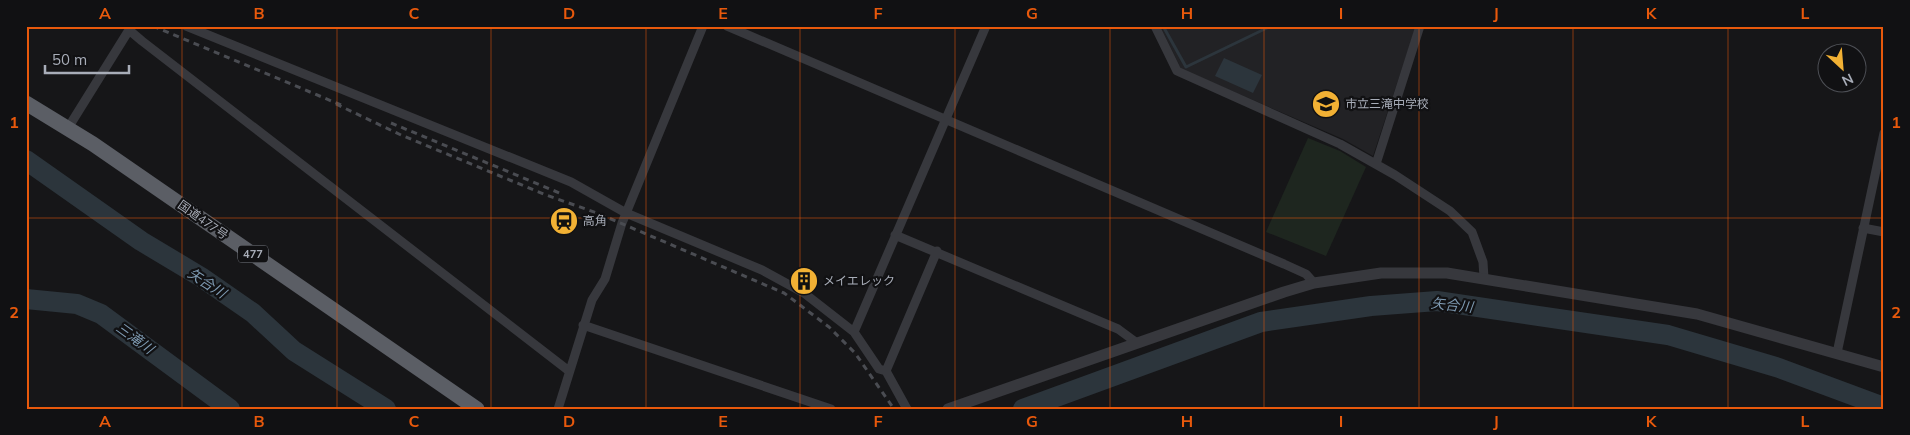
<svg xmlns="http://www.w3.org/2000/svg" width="1910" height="435" font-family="Mulish,'Noto Sans JP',sans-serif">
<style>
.built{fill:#222225}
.green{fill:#1e261f}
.water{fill:#2c353c}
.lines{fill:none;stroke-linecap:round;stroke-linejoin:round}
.stream{stroke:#2c353c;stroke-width:3}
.river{stroke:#2c353c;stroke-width:20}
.minor{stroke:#37383d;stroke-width:9}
.tertiary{stroke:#37383d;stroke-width:11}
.trunk{stroke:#5b5e65;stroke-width:15}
.rail{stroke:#4a4c52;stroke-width:3;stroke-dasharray:6 5;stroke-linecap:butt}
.grid{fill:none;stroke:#e8590c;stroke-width:1;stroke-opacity:0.55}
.labels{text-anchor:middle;stroke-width:4.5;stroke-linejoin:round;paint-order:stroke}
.shield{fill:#111113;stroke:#7b7e86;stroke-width:1}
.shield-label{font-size:11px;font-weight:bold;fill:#a8adb8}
.poi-label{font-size:12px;fill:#a8adb8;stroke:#111113;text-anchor:start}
.street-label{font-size:12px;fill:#a8adb8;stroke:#111113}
.water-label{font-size:14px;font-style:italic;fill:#7f9bb3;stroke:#111113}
.neatline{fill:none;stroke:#e8590c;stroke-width:2}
.grid-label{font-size:16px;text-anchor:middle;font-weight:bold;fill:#e8590c}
</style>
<rect width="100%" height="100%" fill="#161618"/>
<path class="built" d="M1160 26H1416L1373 156 1343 139 1181 69Z"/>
<path class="green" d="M1308 138 1340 151 1366 167 1326 256 1266 232Z"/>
<path class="water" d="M1224 58 1262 75 1253 93 1215 76Z"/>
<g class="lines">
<path class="stream" d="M1163 26 1186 67 1271 26"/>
<path class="river" d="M26 160 141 241 201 277 253 313 294 351 386 409
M26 299 77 304 101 314 230 409
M1023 409 1261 322 1371 306 1437 301 1668 335 1779 368 1884 407"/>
<path class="minor" d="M130 26 129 30 142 41 569 371
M186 26 571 182 626 213 762 270 804 293 854 332
M727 26 1284 264 1306 274 1314 283
M1155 26 1177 71 1340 144 1395 175 1450 211 1472 232 1483 262 1484 278
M68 128 129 30
M1376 164 1420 26
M1863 228 1884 232
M895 235 1118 329 1137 343
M583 325 831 409
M1837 353 1884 133
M886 371 937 251
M558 409 592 300 605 279 622 223 703 26
M907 409 886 371 879 369 854 332 986 26"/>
<path class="tertiary" d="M948 409 1284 292 1314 283 1381 273H1447L1697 314 1884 367"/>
<path class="trunk" d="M26 103 93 144 477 409"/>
<path class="rail" d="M153 26 341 105
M336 104 401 135 546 195 597 213 784 293 829 327 855 353 894 409
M391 123 562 194"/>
</g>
<path class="grid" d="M182 26V409M337 26V409M491 26V409M646 26V409M800 26V409M955 26V409M1110 26V409M1264 26V409M1419 26V409M1573 26V409M1728 26V409M26 218H1884"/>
<defs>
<symbol id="school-disc" viewBox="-11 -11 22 22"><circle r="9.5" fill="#f2b134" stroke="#111113"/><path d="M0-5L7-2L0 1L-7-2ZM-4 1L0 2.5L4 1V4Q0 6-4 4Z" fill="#111"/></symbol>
<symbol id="station-disc" viewBox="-11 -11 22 22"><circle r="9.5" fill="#f2b134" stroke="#111113"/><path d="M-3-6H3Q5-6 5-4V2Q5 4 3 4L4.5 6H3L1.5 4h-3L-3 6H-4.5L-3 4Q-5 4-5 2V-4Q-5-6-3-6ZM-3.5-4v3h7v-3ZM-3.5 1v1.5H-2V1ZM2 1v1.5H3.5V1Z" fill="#111"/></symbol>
<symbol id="building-disc" viewBox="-11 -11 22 22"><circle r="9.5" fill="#f2b134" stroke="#111113"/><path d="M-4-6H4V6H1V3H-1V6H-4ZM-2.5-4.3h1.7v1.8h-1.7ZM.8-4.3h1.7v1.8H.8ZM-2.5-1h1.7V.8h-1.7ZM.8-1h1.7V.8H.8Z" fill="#111"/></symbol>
</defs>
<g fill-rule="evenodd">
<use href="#school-disc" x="1310" y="88" width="32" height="32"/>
<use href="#station-disc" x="548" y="205" width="32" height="32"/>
<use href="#building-disc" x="788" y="265" width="32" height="32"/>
</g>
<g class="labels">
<rect class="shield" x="238" y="245.5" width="30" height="17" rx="4"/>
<g class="shield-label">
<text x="253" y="258">477</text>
</g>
<g class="poi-label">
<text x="1345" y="108">市立三滝中学校</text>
<text x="583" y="225">高角</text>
<text x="823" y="285">メイエレック</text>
</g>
<g class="street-label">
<text transform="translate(203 220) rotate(35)" y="4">国道477号</text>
</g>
<g class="water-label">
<text transform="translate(207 283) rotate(33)" y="5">矢合川</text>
<text transform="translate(1452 305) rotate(6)" y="5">矢合川</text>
<text transform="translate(135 338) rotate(36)" y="5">三滝川</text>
</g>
</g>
<rect width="1910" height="435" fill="none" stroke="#111113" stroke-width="55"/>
<g transform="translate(1842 68) rotate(154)"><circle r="24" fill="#111113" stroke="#4d4f55"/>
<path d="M0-4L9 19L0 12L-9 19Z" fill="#f2b134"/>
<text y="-8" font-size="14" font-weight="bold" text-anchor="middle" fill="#a8adb8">N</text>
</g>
<path d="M45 65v8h84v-8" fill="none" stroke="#a8adb8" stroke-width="2.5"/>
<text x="52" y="65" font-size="15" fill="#a8adb8" stroke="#111113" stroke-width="4" paint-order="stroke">50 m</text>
<rect x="28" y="28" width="1854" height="380" class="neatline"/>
<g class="grid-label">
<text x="105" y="19">A</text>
<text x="259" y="19">B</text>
<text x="414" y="19">C</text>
<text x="569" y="19">D</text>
<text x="723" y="19">E</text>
<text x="878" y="19">F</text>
<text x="1032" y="19">G</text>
<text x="1187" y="19">H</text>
<text x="1341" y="19">I</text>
<text x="1496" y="19">J</text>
<text x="1651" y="19">K</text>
<text x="1805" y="19">L</text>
<text x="14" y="128">1</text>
<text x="1896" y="128">1</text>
<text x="14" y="318">2</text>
<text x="1896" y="318">2</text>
<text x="105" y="427">A</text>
<text x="259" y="427">B</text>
<text x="414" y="427">C</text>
<text x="569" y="427">D</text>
<text x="723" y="427">E</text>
<text x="878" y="427">F</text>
<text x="1032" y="427">G</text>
<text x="1187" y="427">H</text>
<text x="1341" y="427">I</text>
<text x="1496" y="427">J</text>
<text x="1651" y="427">K</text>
<text x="1805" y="427">L</text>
</g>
</svg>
